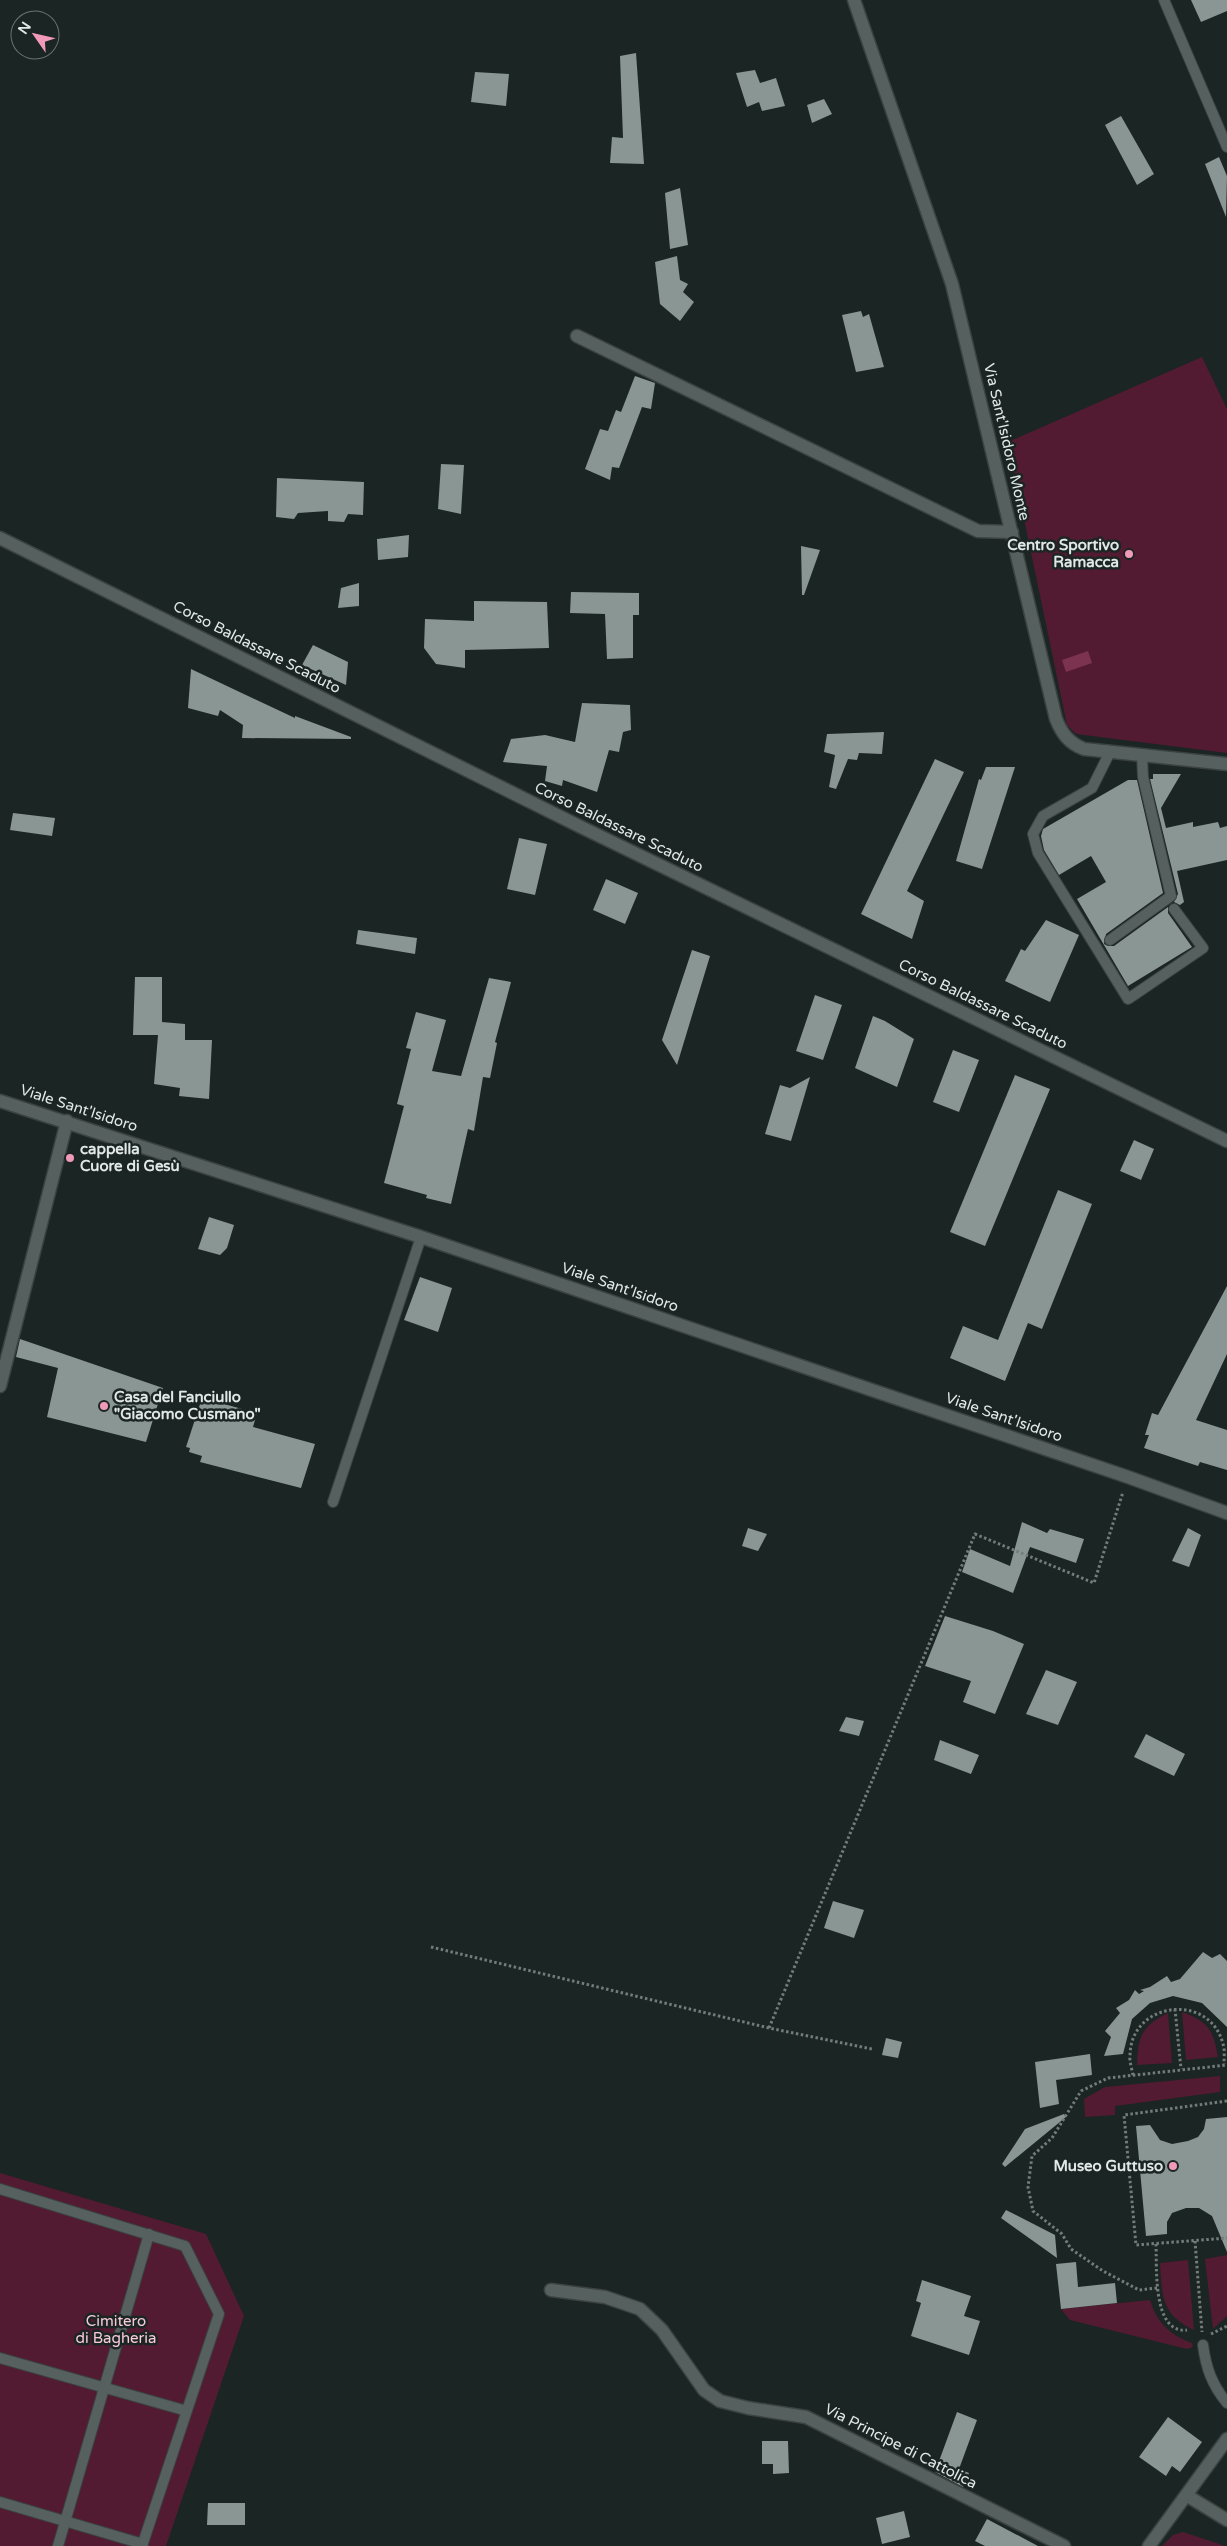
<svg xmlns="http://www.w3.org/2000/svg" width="1227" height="2546" font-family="'Varela Round',sans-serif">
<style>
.green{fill:#521b31}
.water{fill:#7c334f}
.building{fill:#8a9693}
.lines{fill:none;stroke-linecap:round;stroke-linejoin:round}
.lane-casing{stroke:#3b4241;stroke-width:12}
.street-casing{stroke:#3b4241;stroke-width:15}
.secondary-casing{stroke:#3b4241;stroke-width:15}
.path{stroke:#737c7a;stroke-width:3;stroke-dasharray:2.5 2.5;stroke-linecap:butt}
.lane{stroke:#56615f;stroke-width:10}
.street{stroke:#56615f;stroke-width:12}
.secondary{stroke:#56615f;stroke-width:12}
.poi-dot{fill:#f09ab7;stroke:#1b2523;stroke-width:2}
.labels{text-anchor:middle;stroke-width:5;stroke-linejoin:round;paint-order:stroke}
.street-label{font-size:15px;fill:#e2e8e7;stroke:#1b2523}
.poi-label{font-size:15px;font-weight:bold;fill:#e2e8e7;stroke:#1b2523;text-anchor:end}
.park-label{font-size:15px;fill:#f9cbd9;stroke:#1b2523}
</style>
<rect width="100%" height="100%" fill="#1b2523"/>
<path class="green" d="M1202 357 1227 409V753L1076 734 1067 725 1008 442Z
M1182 2012C1209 2022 1213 2030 1218 2057L1186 2060Z
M1168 2013 1172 2063 1137 2065C1138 2035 1142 2026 1168 2013Z
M1220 2076V2092L1115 2106V2115L1085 2117 1084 2099 1105 2087Z
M0 2173 206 2234 244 2316 166 2546H0Z
M1227 2255V2316L1213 2329 1205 2259Z
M1188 2260 1194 2330C1161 2315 1162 2295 1160 2263Z
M1150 2300C1157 2323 1170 2335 1192 2343L1193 2347 1187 2349 1070 2320 1061 2309Z
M1183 2532 1225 2546H1162L1173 2535Z"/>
<path class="water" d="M1088 651 1092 663 1066 672 1062 660Z"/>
<path class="building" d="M1191 0H1227V11L1201 22Z
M636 53 644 164 610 163 612 137 623 138 620 56Z
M755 70 760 83 776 78 785 106 762 111 759 102 747 107 736 73Z
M475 72 509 74 506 106 471 102Z
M824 99 832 114 812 123 807 105Z
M1121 116 1154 174 1137 185 1105 125Z
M1219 157 1227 176 1226 217 1205 164Z
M680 188 688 245 670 249 665 193Z
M677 256 680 280 688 284 683 292 694 302 680 321 660 304 655 262Z
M861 311 863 317 869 314 884 367 856 372 842 315Z
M635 376 655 383 651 409 642 407 619 468 612 467 610 480 585 469 600 429 608 431 616 410 621 412Z
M441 464 464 465 461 514 438 509Z
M277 478 364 482 363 515 348 514 344 522 328 521V511L298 513 294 519 276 517Z
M409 535 408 557 378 560 377 539Z
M801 546 820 550 804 595H802Z
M359 583V606L338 608 341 588Z
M571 592 639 593V615H633V658L607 659 605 614 570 613Z
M474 601 547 602 549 648 465 650V668L436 664 424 648 425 619 474 621Z
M313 645 348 662 346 685 302 665Z
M191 669 295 718V716L351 737V739L242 738 243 725 220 710 218 716 188 708Z
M582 703 630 705 631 730 623 732 619 752 609 750 597 792 563 780 562 786 545 781 547 766 503 762 511 739 545 735 575 742Z
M884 732 882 754 859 753 857 760 848 759 836 789 829 787 835 755 824 752 827 734Z
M935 759 964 772 907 891 924 901 912 939 861 914Z
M986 767H1015L982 869 956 861 979 779 981 780Z
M1153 774H1181L1161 808 1166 828 1193 822V827L1218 822 1220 828 1227 826V860L1177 871 1184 902 1180 905 1174 902 1178 894 1150 779H1153Z
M1128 780H1137L1163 893 1106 934 1104 944 1108 946H1114L1168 907V913L1192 947 1128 986 1077 899 1106 882 1091 856 1059 875 1044 850 1041 836 1043 829Z
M13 813 55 818 52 836 10 830Z
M519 838 547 844 535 895 507 889Z
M606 879 638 893 625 924 593 910Z
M1046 920 1079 935 1050 1002 1005 981 1021 949 1025 951Z
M358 930 417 938 415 954 356 944Z
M692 950 710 956 677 1065 662 1040Z
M135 977H162V1022L185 1024V1040H212L209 1099 179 1096 180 1088 154 1084 158 1035H133Z
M489 978 511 982 495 1042 497 1043 490 1078 483 1077 474 1131 468 1129 451 1204 426 1198 427 1195 384 1183 404 1106 397 1104 411 1049 406 1048 416 1012 446 1020 432 1071 461 1076Z
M815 995 842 1005 823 1060 796 1051Z
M873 1016 885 1021 914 1039 897 1087 855 1068Z
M953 1050 979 1060 959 1112 933 1102Z
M1015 1075 1050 1089 985 1246 950 1232Z
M810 1077 791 1141 765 1134 780 1085 790 1088Z
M1134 1140 1154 1149 1141 1180 1120 1171Z
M1058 1190 1092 1204 1042 1329 1028 1323 1005 1381 950 1358 963 1326 998 1340Z
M209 1217 234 1225 227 1248 220 1255 198 1249Z
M420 1277 452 1288 438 1332 404 1320Z
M1227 1286V1354L1196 1420 1227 1430V1470L1200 1462 1198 1466 1144 1448 1149 1435H1145L1152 1413 1158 1415Z
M20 1339 163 1388 146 1442 47 1417 58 1368 16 1357Z
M202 1398 257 1413 253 1427 315 1444 301 1488 200 1462 202 1456 189 1452 190 1448 186 1447Z
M1022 1522 1047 1533 1050 1529 1084 1539 1076 1563 1030 1547 1013 1593 962 1572 970 1549 1010 1566Z
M748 1528 767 1534 758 1551 742 1546Z
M1188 1528 1201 1535 1189 1567 1172 1561Z
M945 1616 993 1631 1024 1644 995 1714 963 1702 971 1681 925 1666Z
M1046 1670 1077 1682 1058 1725 1026 1714Z
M846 1717 864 1721 859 1736 839 1731Z
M1146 1734 1185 1754 1174 1776 1134 1757Z
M940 1740 979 1755 971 1774 934 1760Z
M833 1901 864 1910 854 1938 824 1928Z
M1203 1952 1212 1958 1220 1954 1227 1961V2027L1202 2003 1173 1996 1150 2003 1132 2019 1123 2054 1104 2056 1111 2037 1105 2031 1120 2013 1116 2008 1129 2000 1135 1990 1139 1994 1144 1991 1140 1990 1150 1987 1167 1976 1171 1982 1180 1979Z
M886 2038 902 2042 898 2058 882 2055Z
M1090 2054 1092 2075 1056 2080 1059 2104 1040 2108 1035 2062Z
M1064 2114 1066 2117 1005 2167 1002 2164 1025 2129Z
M1227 2117V2252L1212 2216 1199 2208H1186L1172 2213 1167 2222V2234L1146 2236 1136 2126 1150 2125 1160 2140 1172 2144 1188 2141 1198 2137 1204 2129 1206 2119Z
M1006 2210 1055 2235 1057 2258 1001 2218Z
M1076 2262 1078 2287 1115 2283 1117 2303 1061 2309 1056 2264Z
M922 2280 971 2296 964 2316 980 2321 969 2355 911 2336 921 2303 916 2301Z
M957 2412 977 2420 959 2469 969 2473 963 2487 935 2472Z
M1168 2417 1202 2442 1180 2472 1172 2466 1166 2476 1139 2457Z
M762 2441H788L789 2473 773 2474V2464H762Z
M208 2503H245V2525H207Z
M904 2511 910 2537 882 2544 876 2518Z
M987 2519 1038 2546H985L975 2541Z"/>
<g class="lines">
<defs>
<path id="lane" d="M1164 0 1227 147
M1110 752 1092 788 1043 816 1033 834 1038 853 1128 999 1203 948 1174 909
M1110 940 1171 896 1143 777 1142 755
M333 1502 421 1237
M0 2189 185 2246 219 2314 142 2546
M1203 2345C1206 2368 1212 2385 1227 2403
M0 2358 187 2411
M0 2502 143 2544
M58 2546 149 2234"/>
<path id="street" d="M854 0 952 284 1056 719C1062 734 1069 743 1084 749L1227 764
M577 336 978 531 1012 532
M0 1101 421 1237 1128 1477 1227 1513
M0 1386 67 1121
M551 2290 605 2297 640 2309 662 2330 704 2390 720 2401 748 2408 806 2417 1064 2546"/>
<path id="secondary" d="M0 538 579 826 1227 1141
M1186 2495 1227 2520
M1149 2546 1227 2439"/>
</defs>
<use href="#lane" class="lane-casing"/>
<use href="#street" class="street-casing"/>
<use href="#secondary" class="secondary-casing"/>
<path class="path" d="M431 1947 769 2028 872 2049
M1175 2009 1181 2069
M769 2028 975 1534 1094 1583 1123 1492
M1133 2075C1132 2069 1129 2061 1130 2055 1131 2001 1210 1992 1223 2044 1225 2050 1224 2058 1224 2064
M1227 2101 1124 2115 1136 2245 1227 2238
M1195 2241 1202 2332
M1156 2244C1157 2266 1152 2334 1187 2330
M1157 2288 1139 2290 1103 2271 1071 2249 1062 2234 1033 2211 1028 2187 1032 2156 1052 2138 1081 2091 1108 2078 1227 2065
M1211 2334 1227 2326"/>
<use href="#lane" class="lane"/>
<use href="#street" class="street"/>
<use href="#secondary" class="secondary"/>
</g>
<g class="poi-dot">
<circle cx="1129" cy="554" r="5"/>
<circle cx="70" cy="1158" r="5"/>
<circle cx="104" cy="1406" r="5"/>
<circle cx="1173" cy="2166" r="5"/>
</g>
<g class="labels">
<g class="street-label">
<text transform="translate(1007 442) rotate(77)" y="5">Via Sant'Isidoro Monte</text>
<text transform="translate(257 647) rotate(27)" y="5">Corso Baldassare Scaduto</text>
<text transform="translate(619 827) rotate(26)" y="5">Corso Baldassare Scaduto</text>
<text transform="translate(983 1004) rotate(26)" y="5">Corso Baldassare Scaduto</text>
<text transform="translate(79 1108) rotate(18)" y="5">Viale Sant'Isidoro</text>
<text transform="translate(620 1287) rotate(19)" y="5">Viale Sant'Isidoro</text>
<text transform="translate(1004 1417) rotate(19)" y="5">Viale Sant'Isidoro</text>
<text transform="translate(901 2446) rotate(27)" y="5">Via Principe di Cattolica</text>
</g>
<g class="poi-label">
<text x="1119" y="550">Centro Sportivo<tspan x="1119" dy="17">Ramacca</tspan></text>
<text x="80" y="1154" text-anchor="start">cappella<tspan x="80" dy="17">Cuore di Gesù</tspan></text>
<text x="114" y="1402" text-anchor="start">Casa del Fanciullo<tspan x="114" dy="17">"Giacomo Cusmano"</tspan></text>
<text x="1163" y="2171">Museo Guttuso</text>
</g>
<g class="park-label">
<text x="116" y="2326">Cimitero<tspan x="116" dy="17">di Bagheria</tspan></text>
</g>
</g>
<g transform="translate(35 35) rotate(304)"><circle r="24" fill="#1b2523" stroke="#6b7371"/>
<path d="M0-4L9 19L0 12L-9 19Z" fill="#f09ab7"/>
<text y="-8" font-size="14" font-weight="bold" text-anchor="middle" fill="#e2e8e7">N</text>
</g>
</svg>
